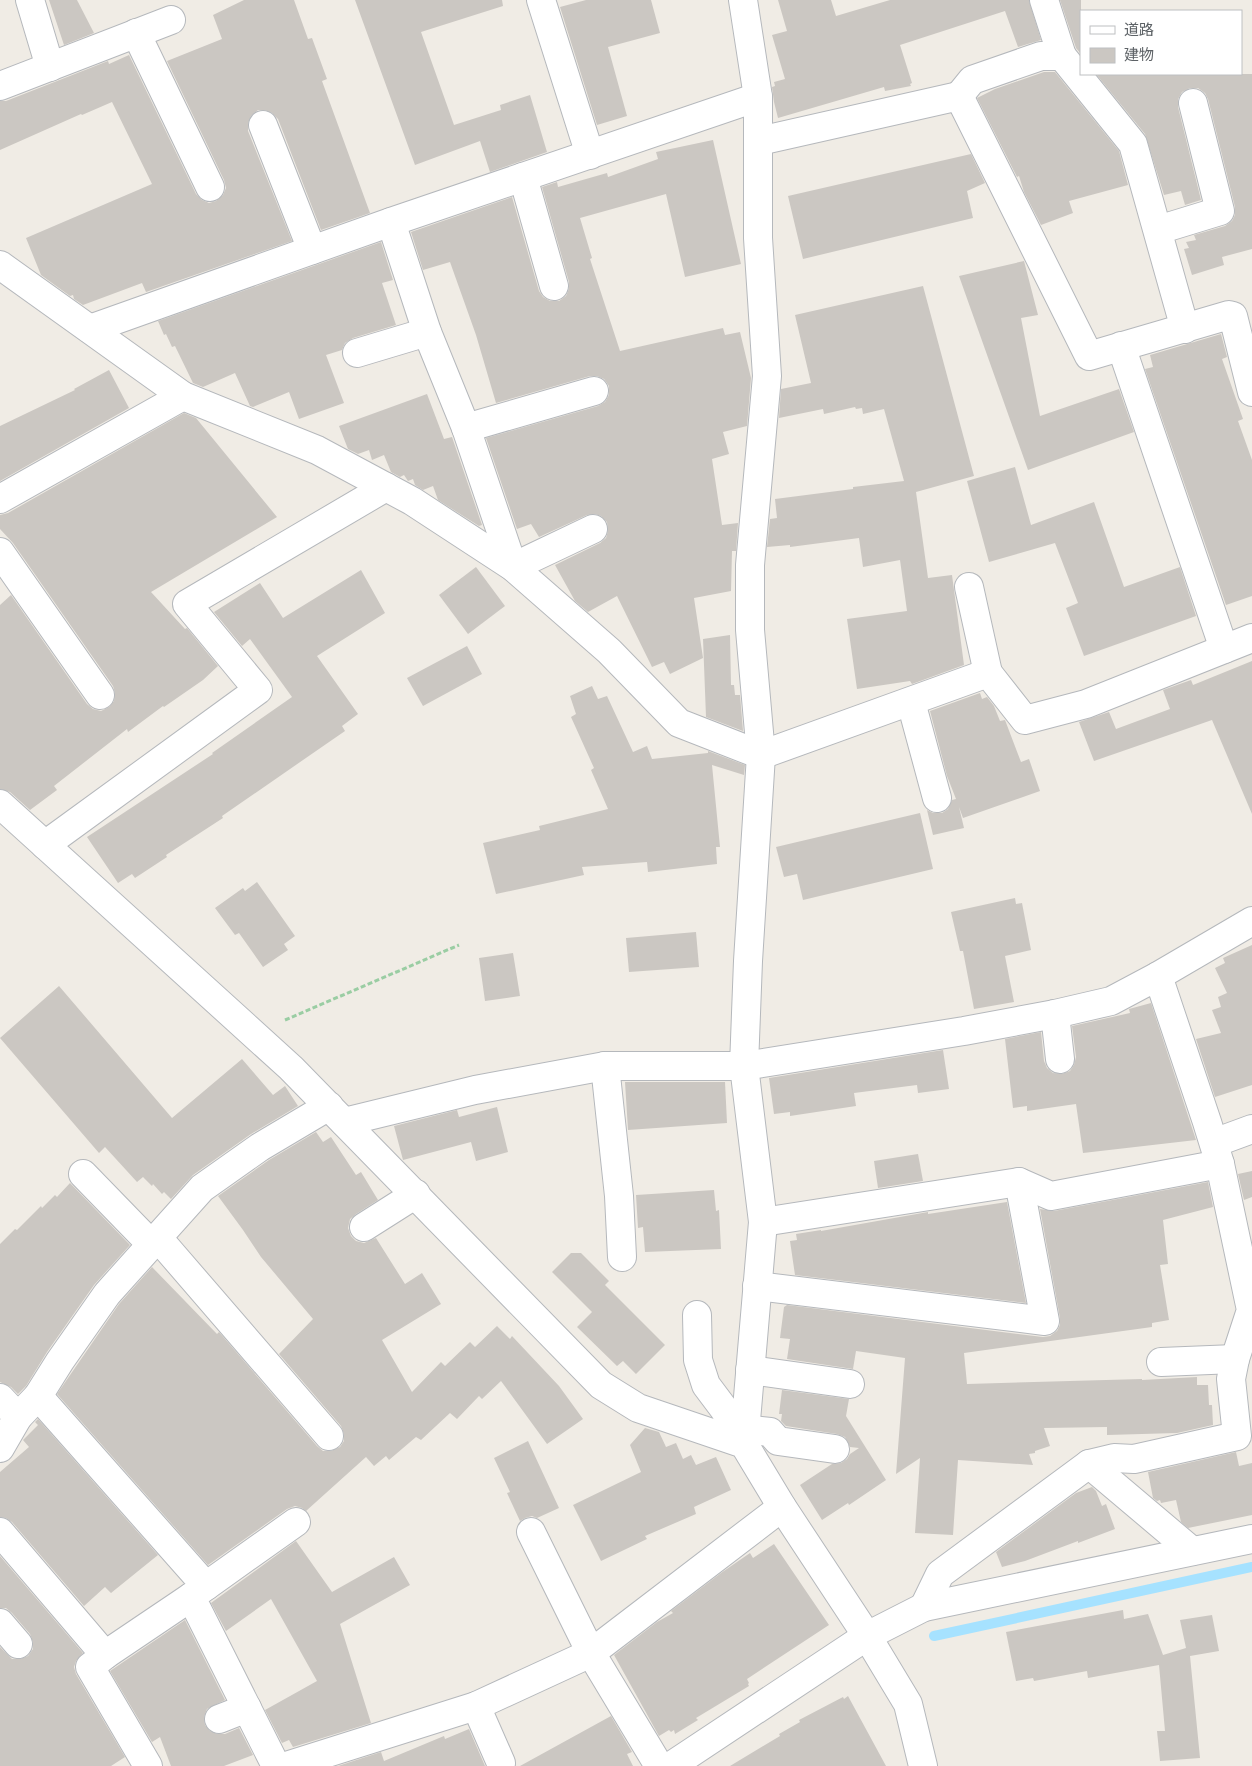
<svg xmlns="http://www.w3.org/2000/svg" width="1252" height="1766" viewBox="0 0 1252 1766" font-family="Raleway,'Noto Sans JP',sans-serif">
  <rect width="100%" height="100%" fill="#f0ece5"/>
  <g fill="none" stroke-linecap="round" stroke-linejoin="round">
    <polyline stroke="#a6e2ff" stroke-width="10" points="934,1636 1252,1567"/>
  </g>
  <g fill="#cbc7c2">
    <polygon points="49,0 77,0 94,33 64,45"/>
    <polygon points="244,0 294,0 308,39 312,38 327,79 322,81 370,213 321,230 278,119 272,113 265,110 258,110 251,116 248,123 248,131 292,241 146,292 142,283 83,305 74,299 73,295 70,296 41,275 26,238 152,184 112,102 82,115 81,114 0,150 0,101 6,101 108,61 109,64 129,55 196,194 202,200 209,203 216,201 223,195 226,188 224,180 167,61 222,39 213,15"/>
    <polygon points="355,0 502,0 503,6 421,32 454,125 501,110 500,105 530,95 547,152 490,172 480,141 415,165"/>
    <polygon points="586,0 651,0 660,33 608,47 627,116 597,125 560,7"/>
    <polygon points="778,0 831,0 836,16 890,0 1029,0 1041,40 1018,47 1005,11 900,45 912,83 910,84 911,86 885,91 884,87 778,118 774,102 772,87 775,86 774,82 785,79 772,35 787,31"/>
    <polygon points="1060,0 1081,0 1081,54 1076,48"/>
    <polygon points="1044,72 1055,72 1119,151 1128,185 1069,201 1073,213 1041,225 1024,192 1019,176 1017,177 977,98 995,89"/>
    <polygon points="1096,74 1252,74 1252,249 1222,257 1224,265 1192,275 1184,249 1189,248 1186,242 1196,240 1194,235 1225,226 1232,221 1235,215 1235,207 1208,99 1205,93 1198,88 1190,88 1182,92 1178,99 1178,107 1201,200 1185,205 1181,191 1164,195 1145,134"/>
    <polygon points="713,140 741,264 685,277 666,194 580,218 592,258 590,259 620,351 723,328 725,335 740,332 751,378 747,426 723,432 729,454 712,459 722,525 738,523 736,551 732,551 731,591 694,598 703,658 670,674 664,662 652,667 617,596 588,612 575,601 555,565 600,543 606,538 608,531 607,522 601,516 595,514 587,515 539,537 531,524 517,529 486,438 598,406 605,402 609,395 609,386 604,379 597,376 590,376 496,403 476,335 450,262 423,270 411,232 512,197 539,291 543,297 550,301 559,301 566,296 569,289 569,282 542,187 557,182 558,187 607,173 608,177 658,159 656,152"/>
    <polygon points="971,154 985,183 967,191 973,218 803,259 788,196"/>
    <polygon points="381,242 393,280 382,283 396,325 353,338 345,343 342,350 326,355 344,403 299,419 289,392 253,407 250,406 235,373 203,387 193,383 175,346 172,347 166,334 164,335 158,321"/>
    <polygon points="1024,261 1038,315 1021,318 1040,416 1119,389 1134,432 1028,470 959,276"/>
    <polygon points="923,286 974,476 916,492 928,578 952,575 964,665 912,684 910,681 857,689 847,619 907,611 900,560 863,567 859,538 790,547 790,545 767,547 770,519 777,518 775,499 853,489 853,487 904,481 884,409 863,414 862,408 856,409 855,407 824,414 823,409 779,418 781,389 811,383 795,315"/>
    <polygon points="1221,334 1227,357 1222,359 1243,419 1238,421 1252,460 1252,596 1226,605 1145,369 1153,367 1150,355"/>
    <polygon points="109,370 129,408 0,481 0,426 75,390 74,389"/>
    <polygon points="427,394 444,439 452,437 482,525 479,526 438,500 433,486 423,490 415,485 413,479 408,481 404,475 400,477 391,472 384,455 372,460 369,450 358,454 348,449 339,426"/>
    <polygon points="184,413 196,418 277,517 151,592 185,629 187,628 218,666 203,680 164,707 163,706 128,732 127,729 54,786 57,790 30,810 10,792 0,789 0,605 11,595 87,704 93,709 101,711 109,707 114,701 115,693 113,686 13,543 0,529 0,515 8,513"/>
    <polygon points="1015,467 1031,525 1094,502 1124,587 1180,567 1196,616 1084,656 1066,608 1078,603 1055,543 989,562 967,481"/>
    <polygon points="476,567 505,606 468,634 439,595"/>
    <polygon points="361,570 385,613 317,656 358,714 342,726 345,731 222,816 223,818 166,855 167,857 135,878 132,874 118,883 87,837 213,754 212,753 292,697 250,639 242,646 214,612 260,583 283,618"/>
    <polygon points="730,635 731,685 734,685 735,695 740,695 743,731 706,717 703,639"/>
    <polygon points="467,646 482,674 423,706 407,678"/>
    <polygon points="1252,661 1252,814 1212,720 1094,761 1079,722 1109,712 1116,729 1170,709 1163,690 1191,680 1193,685"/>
    <polygon points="592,686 598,699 607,696 633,752 647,746 652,759 708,753 708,751 745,765 744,775 712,765 720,847 716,847 717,864 648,872 647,862 582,867 584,875 496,894 483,843 540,830 539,826 608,809 591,770 594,768 571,717 576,714 570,696"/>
    <polygon points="980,693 982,699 987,697 994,706 1000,721 1005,720 1021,762 1029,759 1040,791 963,818 959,807 964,828 933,835 927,810 933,813 942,813 948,809 952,800 956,799 947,776 930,711"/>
    <polygon points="920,813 933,869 803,900 797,874 784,877 776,847"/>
    <polygon points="257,882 295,936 284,944 288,950 263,967 239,933 235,935 215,908 243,888 245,891"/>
    <polygon points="1015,898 1016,904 1022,903 1031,950 1005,956 1014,1002 974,1009 963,951 960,951 951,912"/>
    <polygon points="696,932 699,967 629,972 626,938"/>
    <polygon points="1252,945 1252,1085 1215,1097 1196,1039 1221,1033 1212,1010 1221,1007 1218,997 1227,993 1215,968 1225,963 1223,958"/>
    <polygon points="513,953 520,996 485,1001 479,958"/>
    <polygon points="59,986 172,1118 242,1059 273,1095 285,1086 298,1106 251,1134 193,1175 171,1199 164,1192 162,1194 153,1184 152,1186 143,1177 137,1182 105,1147 99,1153 0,1038"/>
    <polygon points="1151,1003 1196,1140 1083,1153 1076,1104 1027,1111 1027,1106 1013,1108 1005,1039 1041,1032 1044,1061 1047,1068 1053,1073 1062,1074 1070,1071 1074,1065 1076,1057 1072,1026 1130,1013 1129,1009"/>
    <polygon points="943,1050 949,1089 918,1093 917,1085 854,1093 856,1106 790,1116 790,1112 774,1114 769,1078"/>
    <polygon points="625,1082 725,1082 727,1123 628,1130"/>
    <polygon points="497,1107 508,1152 476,1161 471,1142 403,1160 394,1126 457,1110 459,1117"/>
    <polygon points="316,1132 323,1142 331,1137 356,1175 361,1172 378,1200 356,1214 350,1219 348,1228 351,1236 356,1241 364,1243 376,1238 405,1284 422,1273 441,1304 382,1340 412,1392 441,1362 445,1366 470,1342 475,1347 497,1326 510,1339 512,1336 559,1386 583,1419 547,1444 501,1381 482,1399 479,1396 457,1419 450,1413 421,1440 416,1437 389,1460 386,1456 374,1466 366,1457 306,1511 302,1508 295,1506 287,1509 208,1565 57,1394 119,1304 152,1267 217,1334 219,1332 317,1446 323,1451 331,1451 340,1447 344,1441 344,1434 341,1426 279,1354 313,1319 261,1257 243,1230 218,1196 269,1160"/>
    <polygon points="918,1154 923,1181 878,1188 874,1161"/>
    <polygon points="1252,1171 1252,1197 1244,1200 1238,1174"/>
    <polygon points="1208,1182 1213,1207 1163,1220 1168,1264 1160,1265 1169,1320 1152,1323 1152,1327 964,1353 967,1384 1142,1379 1142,1380 1197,1377 1197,1385 1208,1385 1209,1405 1212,1405 1213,1425 1177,1433 1107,1435 1107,1427 1044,1428 1050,1446 1035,1451 1035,1453 1029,1454 1033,1465 958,1460 953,1535 915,1533 920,1458 896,1474 905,1358 856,1351 853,1369 787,1359 790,1339 780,1338 784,1307 787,1305 1043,1337 1050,1336 1057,1331 1060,1325 1060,1318 1040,1209 1054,1211"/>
    <polygon points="70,1183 130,1245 94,1285 47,1352 26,1386 18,1394 11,1387 0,1382 0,1244 15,1229 17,1230 41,1206 42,1208 55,1195 57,1197"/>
    <polygon points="714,1190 716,1211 719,1210 721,1249 645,1252 643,1227 638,1228 636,1195"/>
    <polygon points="1007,1202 1026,1303 795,1275 790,1241 797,1240 796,1234 821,1230 821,1231 928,1212 928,1214"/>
    <polygon points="571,1253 581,1253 609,1281 605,1285 665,1345 636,1374 623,1361 617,1366 577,1327 592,1312 552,1272"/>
    <polygon points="782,1390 849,1399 846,1416 886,1480 849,1505 848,1503 822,1520 800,1485 832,1464 841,1463 847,1459 850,1454 859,1448 850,1447 845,1437 837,1434 786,1426 781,1421 782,1414 779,1414"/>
    <polygon points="38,1419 158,1555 111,1593 105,1587 84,1606 12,1522 6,1518 0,1517 0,1472 29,1447 23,1440 38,1425 35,1422"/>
    <polygon points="645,1428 659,1432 666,1447 676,1443 683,1459 691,1455 696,1465 716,1457 731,1490 694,1507 696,1514 645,1536 647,1539 601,1561 573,1505 641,1472 630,1445"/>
    <polygon points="528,1441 559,1508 537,1518 532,1516 525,1518 520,1521 507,1493 510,1492 494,1458"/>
    <polygon points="1236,1452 1239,1466 1252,1463 1252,1515 1188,1528 1181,1522 1176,1500 1161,1503 1160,1500 1157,1501 1153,1498 1148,1472"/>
    <polygon points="1092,1487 1096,1491 1102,1506 1106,1504 1115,1529 1078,1543 1078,1541 1025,1561 1002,1567 996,1552 1076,1493"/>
    <polygon points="296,1541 332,1592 394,1557 410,1585 340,1624 371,1723 293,1747 289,1740 282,1743 265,1710 317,1681 271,1599 226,1631 211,1603"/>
    <polygon points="774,1544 829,1625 747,1679 749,1683 748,1684 749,1686 696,1718 698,1720 675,1734 674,1730 671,1732 669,1730 659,1736 614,1655 657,1622 673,1613 671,1611 721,1573 750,1553 753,1558"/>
    <polygon points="0,1556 83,1653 76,1661 74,1667 76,1674 125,1757 111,1766 0,1766 0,1647 12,1659 20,1659 28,1656 33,1649 33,1642 30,1634 12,1613 6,1608 0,1608"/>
    <polygon points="1123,1610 1124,1619 1148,1614 1163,1655 1186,1648 1180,1620 1212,1615 1219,1651 1190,1656 1200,1758 1160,1761 1157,1731 1165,1731 1159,1665 1088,1678 1087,1671 1034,1681 1033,1678 1016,1681 1006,1632"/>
    <polygon points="185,1620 225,1700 207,1709 204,1717 205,1725 210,1731 217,1734 225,1734 239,1728 253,1755 224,1766 171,1766 160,1737 152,1742 110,1671"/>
    <polygon points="848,1696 886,1766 730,1766 780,1736 779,1734 800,1722 799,1720 843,1697 844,1699"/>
    <polygon points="611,1716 632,1752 627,1754 633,1766 520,1766"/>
    <polygon points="469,1729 485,1766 338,1766 381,1752 384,1761 444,1736 445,1739"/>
  </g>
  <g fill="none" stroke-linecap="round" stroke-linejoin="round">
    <g stroke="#b5b8bc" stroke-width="30">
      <g id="minor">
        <polyline points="30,0 50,67"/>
        <polyline points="541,0 590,155"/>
        <polyline points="743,0 758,97 758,238 767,376 750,565 750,630 761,755 748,961 744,1066 763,1222 744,1444"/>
        <polyline points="1044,0 1062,56"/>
        <polyline points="136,33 210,187"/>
        <polyline points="0,86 171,20"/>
        <polyline points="959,96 972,80 1041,56 1062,56 1133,144 1185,329"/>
        <polyline points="263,125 312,250"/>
        <polyline points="759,141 959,96 1089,356 1229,315 1233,316 1252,392"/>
        <polyline points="523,177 554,286"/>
        <polyline points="391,222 427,332 466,428 513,567 593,529"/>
        <polyline points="1158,230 1220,211 1193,103"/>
        <polyline points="0,265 183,396 317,450 412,501 513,567 609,651 679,723 761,755 988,673 1025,720 1086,704 1252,638"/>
        <polyline points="90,329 391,222 758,97"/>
        <polyline points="1121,346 1224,649"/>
        <polyline points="357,353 427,332"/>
        <polyline points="466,428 594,391"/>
        <polyline points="0,499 183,396"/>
        <polyline points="0,552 100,695"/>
        <polyline points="969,587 988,673"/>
        <polyline points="911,702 937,798"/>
        <polyline points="0,804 291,1068 601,1385 638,1408 744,1444 782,1507 867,1636 908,1704 923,1766"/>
        <polyline points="45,845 258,690 187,604 386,487"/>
        <polyline points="1158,976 1252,921"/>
        <polyline points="1055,1014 1060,1059"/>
        <polyline points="605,1066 619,1196 622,1257"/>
        <polyline points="344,1122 475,1090 605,1066 744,1066 964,1031 1055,1014 1111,1001 1158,976 1207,1122 1220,1164 1251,1310 1235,1359 1231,1379 1237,1436 1134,1459 1114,1458 1089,1464 940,1574 924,1607"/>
        <polyline points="1214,1143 1252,1129"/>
        <polyline points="83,1174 152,1245"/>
        <polyline points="763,1222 1019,1182 1051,1196 1220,1164"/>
        <polyline points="364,1227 416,1194"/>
        <polyline points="158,1238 329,1436"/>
        <polyline points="757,1286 1045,1321 1019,1182"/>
        <polyline points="697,1315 698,1360 706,1385 724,1409 744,1444"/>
        <polyline points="1161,1362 1235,1359"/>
        <polyline points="750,1370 850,1384"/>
        <polyline points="38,1396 206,1586 191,1597 276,1766"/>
        <polyline points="0,1398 18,1417"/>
        <polyline points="745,1429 770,1432 778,1441 835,1449"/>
        <polyline points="0,1448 18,1417 38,1396 60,1361 107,1294 202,1188 260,1147 329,1106"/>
        <polyline points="1089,1464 1192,1551"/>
        <polyline points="0,1532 105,1655 90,1667 148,1766"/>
        <polyline points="531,1532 591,1653 659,1766"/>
        <polyline points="206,1586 296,1522"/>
        <polyline points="0,1623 18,1644"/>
        <polyline points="105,1655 191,1597"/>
        <polyline points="476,1706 501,1763"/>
        <polyline points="219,1719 247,1708"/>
        <polyline points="286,1766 476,1706 591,1653 782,1507"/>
        <polyline points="671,1766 867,1636 924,1607 1252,1539"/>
      </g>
    </g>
    <polyline stroke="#9acda3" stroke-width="3" stroke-dasharray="5 2.5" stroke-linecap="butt" points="285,1020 459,945"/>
    <use href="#minor" stroke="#fff" stroke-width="28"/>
  </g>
  <rect x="1080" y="10" width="162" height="65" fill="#ffffff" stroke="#bec0c2"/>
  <rect x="1090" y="26" width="25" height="8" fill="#ffffff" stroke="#bec0c2"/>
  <text x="1124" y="35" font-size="15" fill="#5d6266">道路</text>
  <rect x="1090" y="48" width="25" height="15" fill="#cbc7c2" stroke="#bec0c2"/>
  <text x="1124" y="60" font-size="15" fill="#5d6266">建物</text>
</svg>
